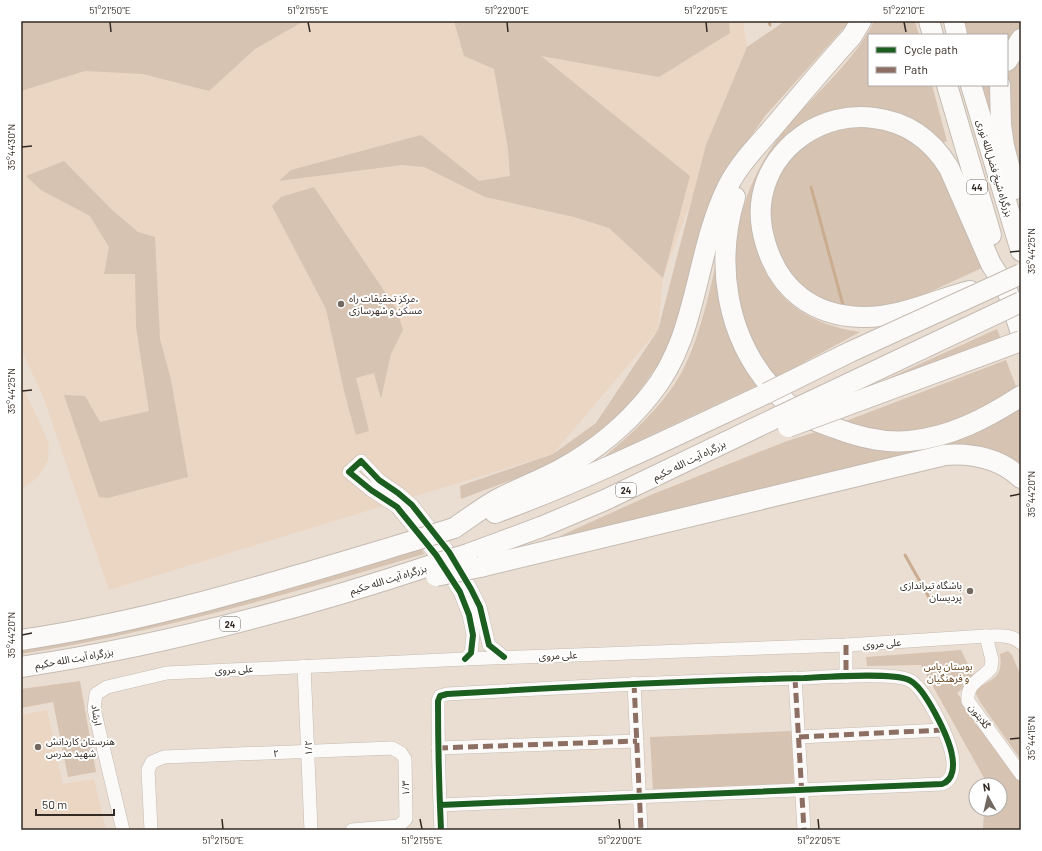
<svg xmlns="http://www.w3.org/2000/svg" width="1042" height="851" viewBox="0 0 1042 851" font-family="Barlow,'Noto Sans Arabic',sans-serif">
  <rect width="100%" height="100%" fill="#eaded3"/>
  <g fill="#ebd6c4">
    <polygon points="297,21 743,21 747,47 663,278 658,330 553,454 109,590 44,399 21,349 21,26"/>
    <polygon points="21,383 49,443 48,461 37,478 21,490"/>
    <polygon points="47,710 63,784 94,779 106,830 21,830 21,715"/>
  </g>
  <g fill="#d6c3b2">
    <polygon points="21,21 304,21 255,49 209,91 143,74 85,71 21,91"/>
    <polygon points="454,21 729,21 730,33 659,77 541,56 690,176 663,278 609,228 574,217 485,197 424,167 402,165 279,181 291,170 421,135 479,181 510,176 508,149 494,69 464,56"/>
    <polygon points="785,21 850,21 765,116 724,175 690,291 667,352 632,401 596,437 569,455 538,470 461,499 460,486 553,454 596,423 658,330 706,145 747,47"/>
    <path d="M874 21H915L919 35H869V85H932L947 141 938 145 903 121 806 127 752 229C762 291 799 323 860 332L775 378C764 361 751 344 745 325 720 254 743 177 791 122 818 91 857 58 874 21Z"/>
    <polygon points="960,21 1021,21 1021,31 1007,51 1007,35 964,35"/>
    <polygon points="1021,48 1021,195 1005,85 1010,69"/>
    <polygon points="979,85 997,85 998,137"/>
    <polygon points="866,122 914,138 954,189 982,268 919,297 898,304 866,310 824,304 788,275 766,225 772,180 808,138"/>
    <polygon points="64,161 112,210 138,232 155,237 160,339 171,380 188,477 108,498 99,497 64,395 85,396 100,422 149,411 136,327 135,274 104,274 109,247 90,216 41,190 26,176"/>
    <polygon points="314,187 397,310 403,330 391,354 381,399 374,373 356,378 369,431 356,435 345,395 326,309 272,206 281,197"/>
    <path d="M723 234 722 251 762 383 604 457C630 435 655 413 674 385 701 345 711 281 723 234Z"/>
    <polygon points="997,329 1002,342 881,388 880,382"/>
    <polygon points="1006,360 1017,389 968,419 905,436 838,424"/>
    <polygon points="1021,406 1021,467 981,450 593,532 560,536 653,494 787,441 819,431 866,446"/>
    <path d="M421 548 424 554C291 593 158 632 21 654V646Z"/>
    <polygon points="961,650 975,679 957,693 1021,780 1021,830 983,830 984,809 1000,809 1000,785 988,785 921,665 867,666 866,657"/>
    <path d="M1008 651 1012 655 1021 676V760L980 702 976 694 977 689C995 677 1003 677 1000 654Z"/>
    <polygon points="80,681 96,772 68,777 53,702 21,708 21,689"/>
    <polygon points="792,731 794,785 653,791 650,737"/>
  </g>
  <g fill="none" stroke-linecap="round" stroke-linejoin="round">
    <g stroke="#caac90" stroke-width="3">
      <polyline points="769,21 770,25"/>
      <polyline points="811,187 843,305"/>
      <polyline points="905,555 931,601"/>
    </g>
    <g stroke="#c4bbb2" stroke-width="14">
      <g id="minor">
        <path d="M986 636 992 660 991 668C981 680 966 683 968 701L1021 774"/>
        <polyline points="846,645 846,677"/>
        <polyline points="465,659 471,653 473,635 469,615 460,592 436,555 397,507 371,490 349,472 361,461 379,480 398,493 412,505 449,552 471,589 480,607 489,645 504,657"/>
        <polyline points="304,666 311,830"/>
        <polyline points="795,678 804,830"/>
        <polyline points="634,683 641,830"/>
        <polyline points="799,737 942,730"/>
        <polyline points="438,748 637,741"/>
        <path d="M440 805 942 784C954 780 954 765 952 755 949 738 925 687 909 680 893 672 825 677 804 678 684 681 566 687 447 694L440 696 438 701C438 744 439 787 441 830"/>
        <path d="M123 830 94 709 96 694 107 687 167 673 465 659 846 645 986 636C998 636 1012 634 1021 643"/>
        <polyline points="151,830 148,770 152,762 164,757 392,748 401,753 405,759 406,819 399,826 352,830"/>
      </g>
    </g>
    <g stroke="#c4bbb2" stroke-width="22">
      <g id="highway">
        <polyline points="929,21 933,35"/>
        <polyline points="954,21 957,35"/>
        <polyline points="1007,61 1021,39"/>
        <polyline points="947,85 991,235"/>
        <polyline points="971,85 1021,251"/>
        <polyline points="1000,85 1001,125 1004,146 1015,189"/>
        <path d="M735 197C715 263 726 336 772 388 781 398 790 407 801 414 811 420 824 424 835 428 858 437 885 443 909 441 951 437 987 418 1021 396"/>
        <polyline points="1007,290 1021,333"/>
        <path d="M970 291C934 300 900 318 862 317 813 316 780 290 766 245 761 229 759 213 762 197 772 145 823 111 874 118 907 122 932 140 949 168L991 264 1007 289"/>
        <path d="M495 513C588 479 677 435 767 393"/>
        <path d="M454 528C468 519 483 507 498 499 519 488 541 480 561 469 594 451 626 425 650 395 699 336 694 254 728 186 738 166 755 148 770 131 797 99 824 67 852 36L861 21"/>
        <polyline points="468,554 541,527 605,500 780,416"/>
        <path d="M480 567 945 455C973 453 999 458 1021 478"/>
        <path d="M21 640C156 620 286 579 416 540"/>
        <path d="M21 667C162 646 300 609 435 564"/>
      </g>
    </g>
    <use href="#minor" stroke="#fcfaf8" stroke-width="13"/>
    <use href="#highway" stroke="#fcfaf8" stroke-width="20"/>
    <g stroke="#c4bbb2" stroke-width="22" stroke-linecap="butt">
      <g id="highway-bridge">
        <polyline points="767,393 850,352 1021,274"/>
        <polyline points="780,416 1021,302"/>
        <polyline points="788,427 1021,341"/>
        <polyline points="416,540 454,528"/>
        <polyline points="435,564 468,554"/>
        <polyline points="436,576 480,567"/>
      </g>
    </g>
    <use href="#highway-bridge" stroke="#fcfaf8" stroke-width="20"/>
    <g stroke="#8d6e63" stroke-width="5" stroke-dasharray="10 5" stroke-linecap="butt">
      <polyline points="846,645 846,677"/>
      <polyline points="795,678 804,830"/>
      <polyline points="634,683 641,830"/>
      <polyline points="799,737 942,730"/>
      <polyline points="438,748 637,741"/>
    </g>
    <g stroke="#fff" stroke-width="8">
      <g id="cycleway">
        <polyline points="465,659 471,653 473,635 469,615 460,592 436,555 397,507 371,490 349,472 361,461 379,480 398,493 412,505 449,552 471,589 480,607 489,645 504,657"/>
        <path d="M440 805 942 784C954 780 954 765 952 755 949 738 925 687 909 680 893 672 825 677 804 678 684 681 566 687 447 694L440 696 438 701C438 744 439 787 441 830"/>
      </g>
    </g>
    <use href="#cycleway" stroke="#1b5e20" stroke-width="6"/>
  </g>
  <path fill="none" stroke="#332a23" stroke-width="1.5" d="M110 22 111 32M308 22 310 32M507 22 508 32M706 22 707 32M904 22 906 32M22 147 32 146M1010 252 1020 251M22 391 32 390M1010 496 1020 494M22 635 32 633M1010 739 1020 738M222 819 223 829M420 819 422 829M619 819 620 829M818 819 819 829"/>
  <g fill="#736961" stroke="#fff" stroke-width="1.5">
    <circle cx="341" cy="304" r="4"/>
    <circle cx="970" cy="591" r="4"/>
    <circle cx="38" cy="747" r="4"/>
  </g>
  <g text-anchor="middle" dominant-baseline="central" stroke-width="4" stroke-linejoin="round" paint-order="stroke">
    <g fill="#fff" stroke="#706a65" stroke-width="1">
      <rect x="967" y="180" width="20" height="14" rx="3"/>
      <rect x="616" y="483" width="20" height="14" rx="3"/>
      <rect x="220" y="617" width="20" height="14" rx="3"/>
    </g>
    <g font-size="9" font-weight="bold" fill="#332a23">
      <text x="977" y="187">44</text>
      <text x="626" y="490">24</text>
      <text x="230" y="624">24</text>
    </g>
    <g font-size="10" fill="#332a23" stroke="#fff">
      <text transform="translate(995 168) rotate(73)">بزرگراه شیخ فضل‌الله نوری</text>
      <text transform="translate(689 460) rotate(-26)">بزرگراه آیت الله حکیم</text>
      <text transform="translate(388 579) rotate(-17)">بزرگراه آیت الله حکیم</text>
      <text transform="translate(882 643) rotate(-4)">علی مروی</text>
      <text transform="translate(558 655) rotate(-2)">علی مروی</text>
      <text transform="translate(74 658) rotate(-10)">بزرگراه آیت الله حکیم</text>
      <text transform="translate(234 669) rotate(-3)">علی مروی</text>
      <text transform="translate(97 715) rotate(81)">ارشاد</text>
      <text transform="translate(980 716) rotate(53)">گلابتون</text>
      <text transform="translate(308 748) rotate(-92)">۱/۲</text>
      <text transform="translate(276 753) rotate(-2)">۲</text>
      <text transform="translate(405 788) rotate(-91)">۱/۳</text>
    </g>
    <g font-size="10" fill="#332a23" stroke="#fff" text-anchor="start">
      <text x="349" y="298">مرکز تحقیقات راه،<tspan x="349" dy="12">مسکن و شهرسازی</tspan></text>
      <text x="962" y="585" text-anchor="end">باشگاه تیراندازی<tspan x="962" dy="12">پردیسان</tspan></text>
      <text x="46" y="741">هنرستان کاردانش<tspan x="46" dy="12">شهید مدرس</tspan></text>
    </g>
    <g font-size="10" fill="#623c13" stroke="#fff">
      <text x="948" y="666">بوستان پاس<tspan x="948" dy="12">و فرهنگیان</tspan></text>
    </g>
  </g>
  <rect width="1042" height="851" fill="none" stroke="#ffffff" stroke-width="44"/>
  <rect x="868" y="34" width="140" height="52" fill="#ffffff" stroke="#adaaa7"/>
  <rect x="876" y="47" width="20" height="6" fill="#1b5e20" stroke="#adaaa7"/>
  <text x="904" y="54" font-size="12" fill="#332a23">Cycle path</text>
  <rect x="876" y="67" width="20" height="6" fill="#8d6e63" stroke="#adaaa7"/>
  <text x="904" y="74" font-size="12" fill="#332a23">Path</text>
  <g transform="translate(988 797) rotate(352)"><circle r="19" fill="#ffffff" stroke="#adaaa7"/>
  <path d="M0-3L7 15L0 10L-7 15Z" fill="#736961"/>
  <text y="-6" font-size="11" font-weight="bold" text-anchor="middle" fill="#332a23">N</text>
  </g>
  <path d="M36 809v6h78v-6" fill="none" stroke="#332a23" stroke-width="2"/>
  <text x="42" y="809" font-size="12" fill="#332a23" stroke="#ffffff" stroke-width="3" paint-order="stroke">50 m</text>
  <rect x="22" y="22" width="998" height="807" fill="none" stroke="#332a23" stroke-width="1.5"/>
  <g font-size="10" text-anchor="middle" fill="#332a23">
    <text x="110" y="14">51°21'50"E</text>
    <text x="308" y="14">51°21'55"E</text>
    <text x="507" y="14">51°22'00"E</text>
    <text x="706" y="14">51°22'05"E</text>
    <text x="904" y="14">51°22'10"E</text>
    <text transform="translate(11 147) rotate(-90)" y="4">35°44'30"N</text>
    <text transform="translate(1031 251) rotate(-90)" y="4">35°44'25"N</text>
    <text transform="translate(11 391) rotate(-90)" y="4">35°44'25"N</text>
    <text transform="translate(1031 494) rotate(-90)" y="4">35°44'20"N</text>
    <text transform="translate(11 635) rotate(-90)" y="4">35°44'20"N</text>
    <text transform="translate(1031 738) rotate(-90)" y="4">35°44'15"N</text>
    <text x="223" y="844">51°21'50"E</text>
    <text x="422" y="844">51°21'55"E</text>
    <text x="620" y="844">51°22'00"E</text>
    <text x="819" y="844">51°22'05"E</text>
  </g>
</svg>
